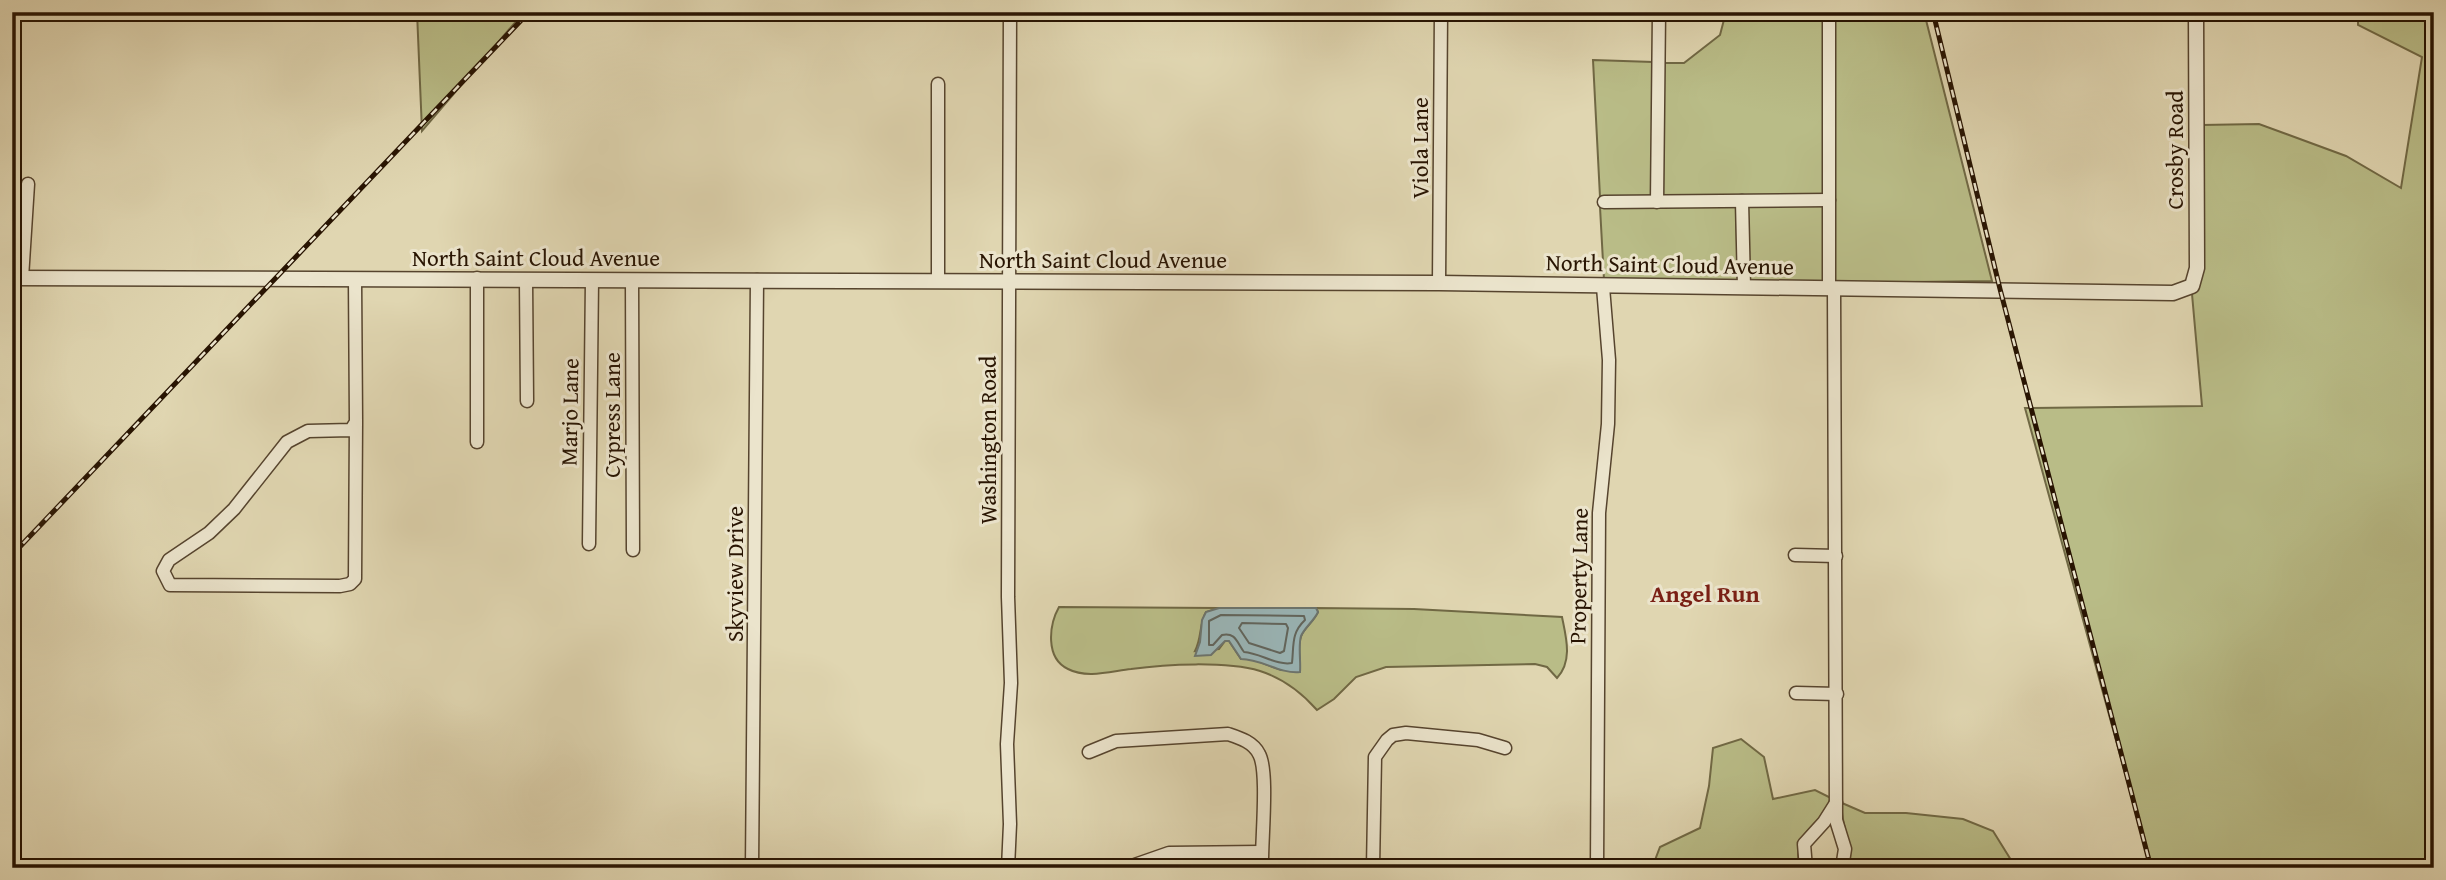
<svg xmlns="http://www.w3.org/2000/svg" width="2446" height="880" viewBox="0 0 2446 880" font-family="'Gentium Book Plus',serif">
  <rect width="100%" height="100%" fill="#e0d6b1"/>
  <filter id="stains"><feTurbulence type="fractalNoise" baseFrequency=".00286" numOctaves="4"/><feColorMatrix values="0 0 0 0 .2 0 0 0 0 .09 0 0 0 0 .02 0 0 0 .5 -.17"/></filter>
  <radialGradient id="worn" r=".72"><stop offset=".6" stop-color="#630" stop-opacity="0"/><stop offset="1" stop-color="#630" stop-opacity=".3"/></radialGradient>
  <g fill="#b9bc87" stroke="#706844" stroke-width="2">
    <polygon points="417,12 524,12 422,131"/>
    <polygon points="1726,12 1823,12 1823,195 1663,197 1664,63 1684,63 1720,35"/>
    <polygon points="1834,12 1924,12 1992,281 1835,283"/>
    <polygon points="2358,12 2434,12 2434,868 2151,868 2025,408 2202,406 2192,294 2192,291 2199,287 2202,125 2259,124 2346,156 2401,188 2422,57 2358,25"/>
    <polygon points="1593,60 1653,62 1652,197 1600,197"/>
    <polygon points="1823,205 1823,283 1749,282 1747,206"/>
    <polygon points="1736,206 1738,282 1604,280 1600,207"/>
    <path d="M1059 607 1219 608 1206 612C1199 624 1202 638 1195 651L1219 649 1225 641H1229L1241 659H1252L1281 670 1300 666C1300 655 1297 640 1304 631 1309 624 1314 620 1318 612L1316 608 1414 609 1562 617C1566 637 1573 661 1557 678L1547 667 1535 664 1386 667 1356 677 1334 699 1317 710C1302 693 1282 678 1260 671 1226 661 1166 664 1131 669 1112 671 1087 679 1068 669 1045 658 1049 625 1059 607Z"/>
    <path d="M1741 739 1764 757 1773 799 1815 790 1831 798C1821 829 1790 829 1800 868H1652L1660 847 1700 828 1709 786 1713 748Z"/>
    <path d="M1842 803 1865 813H1906L1963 819 1993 831 2016 868H1848C1856 845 1839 826 1842 803Z"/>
  </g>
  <path fill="#9ab6b8" stroke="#6c756f" stroke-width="2" d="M1219 608H1316L1318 612C1314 621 1305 627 1301 636 1298 646 1301 661 1300 672 1279 674 1262 659 1241 659L1229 641H1225L1211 655 1195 656 1200 642 1202 620 1206 612Z"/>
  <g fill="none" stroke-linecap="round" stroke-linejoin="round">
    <g stroke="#61655d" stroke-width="2">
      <path d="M1221 615 1304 616 1305 620C1291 633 1294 645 1292 663 1277 666 1260 653 1244 652 1237 643 1236 632 1222 635L1213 645H1209V621Z"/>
      <polygon points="1242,623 1286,624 1288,628 1284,651 1280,653 1249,643 1239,628"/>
    </g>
    <g stroke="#56442e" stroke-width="15">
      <g id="minor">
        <polyline points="1829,12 1829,288"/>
        <polyline points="938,84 938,281"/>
        <polyline points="1742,201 1744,287"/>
        <polyline points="1604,202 1829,200"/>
        <polyline points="1657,202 1659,12"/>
        <polyline points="22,278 28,184"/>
        <polyline points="477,278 477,442"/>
        <polyline points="355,279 356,422 351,430 308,431 287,442 234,509 209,533 169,560 163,571 170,585 340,586 350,584 355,579 356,422"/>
        <polyline points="526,280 527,401"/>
        <polyline points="632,280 633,550"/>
        <polyline points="1439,283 1441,12"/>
        <polyline points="1834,288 1836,820 1845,849 1842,868"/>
        <polyline points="589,544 592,280"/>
        <polyline points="1795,555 1836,556"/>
        <polyline points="1796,693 1837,694"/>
        <path d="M1089 752 1116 741 1228 734C1240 738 1253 742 1259 754 1269 771 1261 844 1262 868"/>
        <polyline points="752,868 757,280"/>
        <polyline points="1008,868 1010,824 1007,744 1011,683 1008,597 1010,12"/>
        <polyline points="1126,868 1169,853 1261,852"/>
        <polyline points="1373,868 1375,757 1387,740 1393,735 1406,733 1478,740 1505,748"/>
        <polyline points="1597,868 1599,513 1608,424 1609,360 1603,287"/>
        <polyline points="1806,868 1804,844 1824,822 1836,803"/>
      </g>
    </g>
    <g stroke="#56442e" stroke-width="17">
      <polyline id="tertiary" points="12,278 1439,283 2173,293 2192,286 2197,268 2196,12"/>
    </g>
    <use href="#minor" stroke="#ebe4cc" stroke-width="12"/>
    <use href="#tertiary" stroke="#ebe4cc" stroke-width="14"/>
    <g stroke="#281402" stroke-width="5">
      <g id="rail">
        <polyline points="1933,12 2000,289 2151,868"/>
        <polyline points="12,555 529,12"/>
      </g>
    </g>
    <use href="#rail" stroke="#ebe4cc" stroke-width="2.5" stroke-dasharray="8" stroke-linecap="butt"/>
  </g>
  <g text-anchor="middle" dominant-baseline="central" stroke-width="6" stroke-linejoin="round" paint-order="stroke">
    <g font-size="23" fill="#281402" stroke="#ebe4cc">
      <text transform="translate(1419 148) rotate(-90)">Viola Lane</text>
      <text transform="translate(2174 150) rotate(-90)">Crosby Road</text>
      <text x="536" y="257">North Saint Cloud Avenue</text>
      <text x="1103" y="259">North Saint Cloud Avenue</text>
      <text transform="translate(1670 264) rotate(1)">North Saint Cloud Avenue</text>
      <text transform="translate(569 412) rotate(-89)">Marjo Lane</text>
      <text transform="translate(611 415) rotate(-90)">Cypress Lane</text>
      <text transform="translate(987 440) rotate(-90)">Washington Road</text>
      <text transform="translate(734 574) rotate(-90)">Skyview Drive</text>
      <text transform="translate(1578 576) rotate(-89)">Property Lane</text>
    </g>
    <g font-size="24" font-weight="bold" fill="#7a1f14" stroke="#ebe4cc">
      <text x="1705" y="593">Angel Run</text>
    </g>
  </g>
  <rect width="2446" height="880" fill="none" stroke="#e0d6b1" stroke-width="42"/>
  <rect x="14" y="14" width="2418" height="852" fill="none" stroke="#281402" stroke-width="3.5"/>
  <rect x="21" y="21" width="2404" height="838" fill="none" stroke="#281402" stroke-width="2"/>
  <rect width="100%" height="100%" filter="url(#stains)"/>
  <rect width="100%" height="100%" fill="url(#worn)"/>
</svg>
